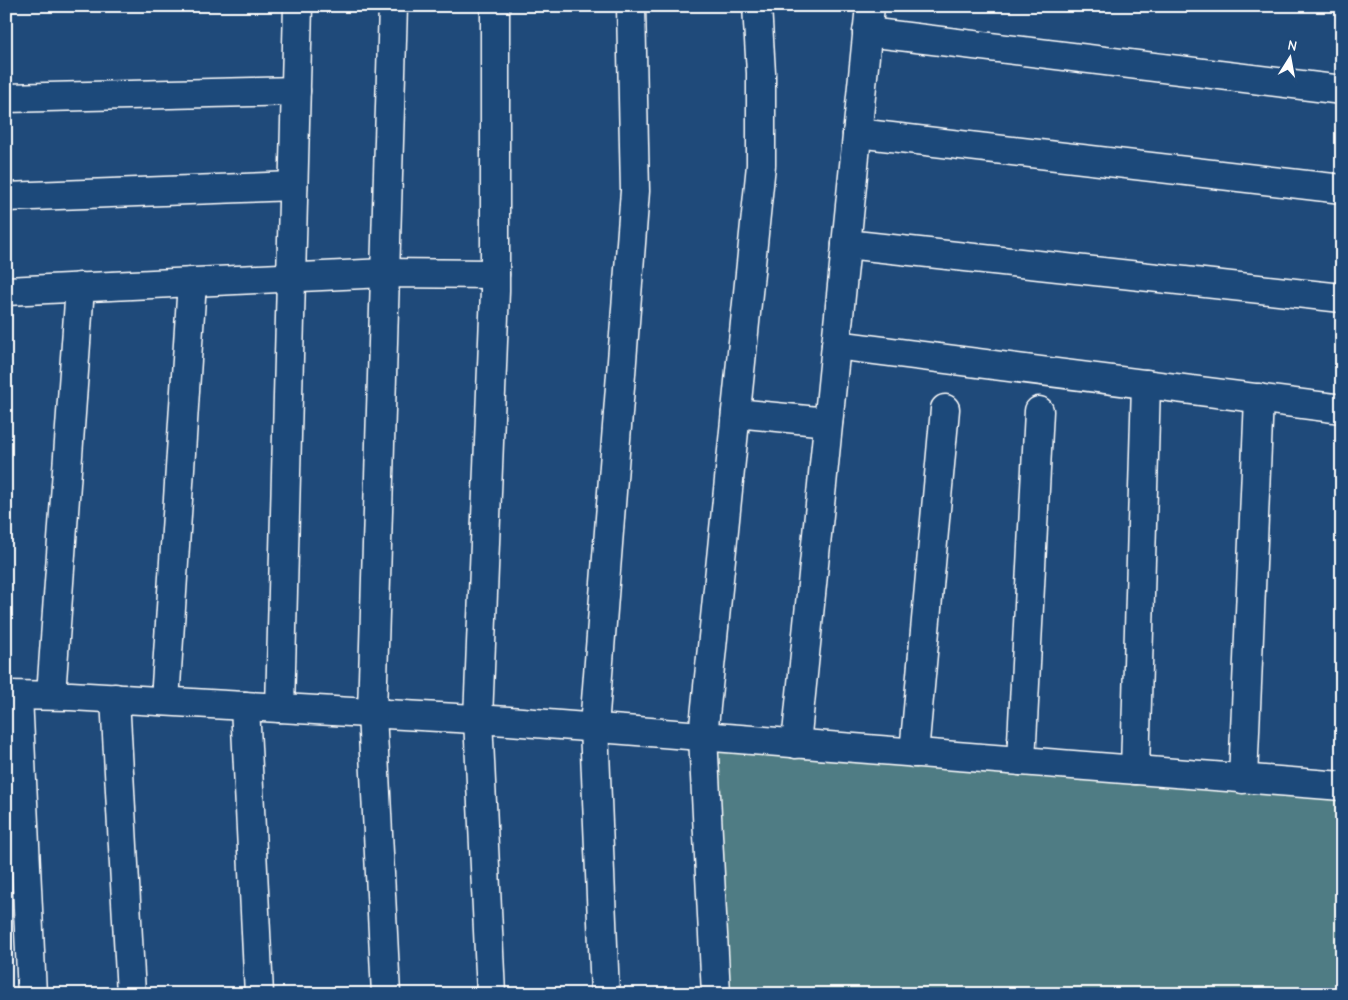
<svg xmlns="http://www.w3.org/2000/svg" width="1348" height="1000" viewBox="0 0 1348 1000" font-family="'Comic Neue',sans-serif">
  <rect width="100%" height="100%" fill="#1f4a7a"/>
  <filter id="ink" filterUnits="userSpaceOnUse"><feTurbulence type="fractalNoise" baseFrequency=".02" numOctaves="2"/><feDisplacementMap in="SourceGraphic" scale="10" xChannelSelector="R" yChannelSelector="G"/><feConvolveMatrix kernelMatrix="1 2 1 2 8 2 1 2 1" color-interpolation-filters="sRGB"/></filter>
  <g filter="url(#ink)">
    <polygon fill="#507c84" stroke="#a8bec2" points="691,735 1342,788 1342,994 708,994"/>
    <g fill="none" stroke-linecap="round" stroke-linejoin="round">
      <g stroke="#fff" stroke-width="31">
        <g id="minor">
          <polyline points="867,32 1342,90"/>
          <polyline points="6,98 296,91"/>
          <polyline points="857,133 1342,189"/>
          <polyline points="6,197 293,186"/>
          <polyline points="846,244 1342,298"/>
          <polyline points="6,291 385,273 495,274"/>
          <polyline points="836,345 1342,409"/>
          <polyline points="736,413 828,422"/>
          <polyline points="6,695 71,696 509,721 1342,786"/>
          <polyline points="51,695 80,287"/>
          <polyline points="18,696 32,994"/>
          <polyline points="115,698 131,994"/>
          <polyline points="165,701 192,282"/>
          <polyline points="245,706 259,994"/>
          <polyline points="280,708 298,6"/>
          <polyline points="796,744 870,6"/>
          <polyline points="914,753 945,409"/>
          <polyline points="1021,761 1039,411"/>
          <polyline points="1135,770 1146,384"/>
          <polyline points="1243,779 1259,398"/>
          <polyline points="386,994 372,713 393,6"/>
          <polyline points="491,994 478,719 495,291 495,6"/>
          <polyline points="605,994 594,727 635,191 631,6"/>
          <polyline points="716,994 703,736 761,165 761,73 757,6"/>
        </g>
      </g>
      <use href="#minor" stroke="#1f4a7a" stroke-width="28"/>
    </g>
  </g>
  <rect width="1348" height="1000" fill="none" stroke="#1f4a7a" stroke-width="25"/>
  <rect x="12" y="12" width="1323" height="975" fill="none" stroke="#fff" stroke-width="2" filter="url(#ink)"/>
  <g transform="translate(1290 58) rotate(11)" stroke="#1f4a7a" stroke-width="4" paint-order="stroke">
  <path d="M0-4L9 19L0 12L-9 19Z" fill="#ffffff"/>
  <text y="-8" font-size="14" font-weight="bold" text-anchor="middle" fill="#ffffff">N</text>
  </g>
</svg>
